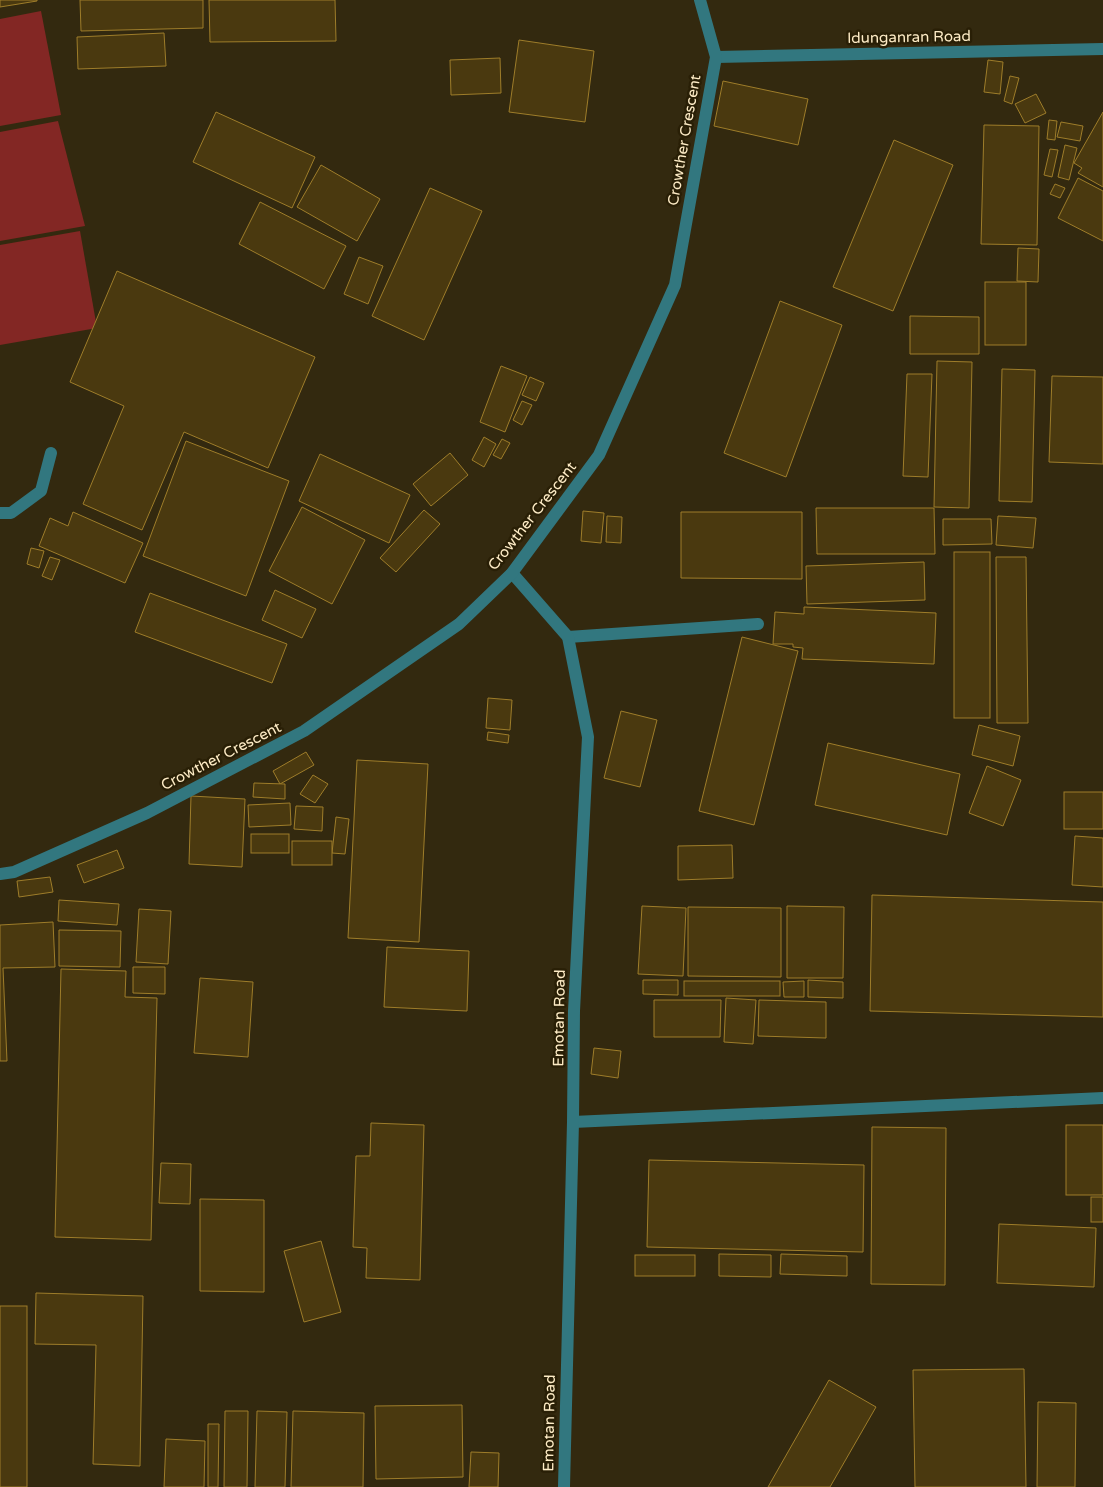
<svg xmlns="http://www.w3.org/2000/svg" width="1103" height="1487" viewBox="0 0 1103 1487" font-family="'Varela Round',sans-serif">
  <rect width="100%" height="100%" fill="#33290f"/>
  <g fill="#832724">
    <polygon points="41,11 61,115 0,126 0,19"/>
    <polygon points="58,121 85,226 0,241 0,132"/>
    <polygon points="80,231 97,328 0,345 0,245"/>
  </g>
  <g fill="#4a390f" stroke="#9e7d2a">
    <polygon points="0,0 37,0 37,1 0,7"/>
    <polygon points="80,0 203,0 203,28 81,31"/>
    <polygon points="209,0 335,0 336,41 210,42"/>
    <polygon points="164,33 166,66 78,69 77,37"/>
    <polygon points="519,40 594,51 585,122 509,112"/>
    <polygon points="500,58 501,93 451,95 450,60"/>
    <polygon points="988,60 1003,62 1000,94 984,92"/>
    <polygon points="1010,76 1019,78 1012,104 1004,101"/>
    <polygon points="723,81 808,99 798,145 714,126"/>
    <polygon points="1036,94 1046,113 1025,123 1015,104"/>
    <polygon points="216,112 315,157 292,208 193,162"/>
    <polygon points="1103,112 1103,187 1078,173 1082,168 1074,163"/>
    <polygon points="1049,120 1057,121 1055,140 1047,139"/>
    <polygon points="1061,122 1083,126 1080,141 1057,137"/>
    <polygon points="984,125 1039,126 1037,245 981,244"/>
    <polygon points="894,140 953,165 893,311 833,287"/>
    <polygon points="1065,145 1077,148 1069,180 1058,177"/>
    <polygon points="1050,149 1058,150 1052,177 1044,175"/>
    <polygon points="321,165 380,199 357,241 297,207"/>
    <polygon points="1078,178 1103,191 1103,241 1058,218"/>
    <polygon points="1055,184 1065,188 1060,198 1050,194"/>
    <polygon points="430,188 482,211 424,340 372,316"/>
    <polygon points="260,202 346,246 324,289 239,244"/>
    <polygon points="1018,248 1039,249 1038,282 1017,281"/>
    <polygon points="359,257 383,266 368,304 344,294"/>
    <polygon points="117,271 315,357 268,468 184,432 142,530 83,504 124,406 70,382"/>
    <rect x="985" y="282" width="41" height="63"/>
    <polygon points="780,301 842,325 786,477 724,453"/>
    <polygon points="910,316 979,317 979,354 910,354"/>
    <polygon points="937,361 972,362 969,508 934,507"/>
    <polygon points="501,366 527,376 505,432 480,422"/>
    <polygon points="1002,369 1035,370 1032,502 999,501"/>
    <polygon points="907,374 932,374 928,477 903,476"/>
    <polygon points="1052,376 1103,377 1103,464 1049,462"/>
    <polygon points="530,377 544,383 536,401 522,395"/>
    <polygon points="522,401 532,405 522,425 513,420"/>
    <polygon points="484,437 496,444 484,467 472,460"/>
    <polygon points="502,439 510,443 501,459 493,455"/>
    <polygon points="186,441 289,481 246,596 143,556"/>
    <polygon points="450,453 468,475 431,506 413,484"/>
    <polygon points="320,454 410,495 389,543 299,501"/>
    <polygon points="302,507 365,540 332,604 269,571"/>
    <polygon points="816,508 934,508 935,554 817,554"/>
    <polygon points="424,510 440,524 396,572 380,558"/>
    <polygon points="583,511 604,513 601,543 581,541"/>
    <polygon points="73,512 143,543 125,583 39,546 50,518 68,526"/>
    <polygon points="681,512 802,512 802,579 681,578"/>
    <polygon points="607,516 622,517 621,543 606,542"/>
    <polygon points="998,516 1036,518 1033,548 996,545"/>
    <polygon points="943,519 991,519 992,544 943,545"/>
    <polygon points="31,548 44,551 39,568 27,564"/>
    <rect x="954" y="552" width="36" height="166"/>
    <polygon points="50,557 60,560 52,580 42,576"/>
    <polygon points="996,557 1026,557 1028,723 997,723"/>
    <polygon points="924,562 925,600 807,604 806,566"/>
    <polygon points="275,590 316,609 302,638 262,620"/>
    <polygon points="150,593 287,644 272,683 135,632"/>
    <polygon points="804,607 936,613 934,664 802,659 803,648 793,647 793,644 773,644 775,612 804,614"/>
    <polygon points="742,637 798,651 754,825 699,811"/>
    <polygon points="488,698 512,700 510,730 486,728"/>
    <polygon points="621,711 657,720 640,787 604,778"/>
    <polygon points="979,725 1020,736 1013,766 972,755"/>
    <polygon points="488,732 509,735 508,743 487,740"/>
    <polygon points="828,743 960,774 947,835 815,805"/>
    <polygon points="306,752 314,765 280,784 273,771"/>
    <polygon points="357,760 428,764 419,942 348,938"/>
    <polygon points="987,766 1021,780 1003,826 969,813"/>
    <polygon points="313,775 328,784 315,803 300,794"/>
    <polygon points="254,783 285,784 285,799 253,797"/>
    <rect x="1064" y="792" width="39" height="37"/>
    <polygon points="191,796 245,799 242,867 189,864"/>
    <polygon points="290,803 291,825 249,827 248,805"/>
    <polygon points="296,806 323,807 322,831 294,829"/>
    <polygon points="336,817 349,819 345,854 332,853"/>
    <rect x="251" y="834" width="38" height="19"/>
    <polygon points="1075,836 1103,838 1103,887 1072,885"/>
    <rect x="292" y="841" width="40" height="24"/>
    <polygon points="732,845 733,878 678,880 678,846"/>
    <polygon points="117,850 124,868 84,883 77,865"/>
    <polygon points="50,877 53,892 19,897 17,881"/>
    <polygon points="872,895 1103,902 1103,1017 870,1011"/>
    <polygon points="59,900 119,904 117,925 58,921"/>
    <polygon points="642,906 686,908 683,976 638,974"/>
    <polygon points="787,906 844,907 843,978 787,978"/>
    <polygon points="688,907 781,908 781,977 688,976"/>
    <polygon points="139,909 171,911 168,964 136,962"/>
    <polygon points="53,922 55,967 3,968 7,1061 0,1061 0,925"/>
    <polygon points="59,930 121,931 120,967 59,966"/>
    <polygon points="387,947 469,951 467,1011 384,1007"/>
    <polygon points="133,967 165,967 165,994 133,993"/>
    <polygon points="61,969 126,971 125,997 157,998 151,1240 55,1237"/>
    <polygon points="200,978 253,982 248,1057 194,1053"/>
    <polygon points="643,980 678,980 678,995 643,994"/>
    <polygon points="808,980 843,982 843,998 808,997"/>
    <rect x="684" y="981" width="96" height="15"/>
    <polygon points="804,981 804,997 784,997 783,982"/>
    <polygon points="726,998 756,1000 753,1044 724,1042"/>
    <polygon points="654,1000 721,1000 720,1037 654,1037"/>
    <polygon points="759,1000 826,1002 826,1038 758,1036"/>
    <polygon points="594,1048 621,1051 618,1078 591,1074"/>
    <polygon points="371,1123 424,1125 420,1280 366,1278 367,1248 353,1247 356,1156 370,1156"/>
    <rect x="1066" y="1125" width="37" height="70"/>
    <polygon points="872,1127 946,1128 945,1285 871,1284"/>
    <polygon points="649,1160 864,1165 863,1252 647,1247"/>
    <polygon points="161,1163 191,1164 190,1204 159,1203"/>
    <rect x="1091" y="1197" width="12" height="25"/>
    <polygon points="200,1199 264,1200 264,1292 200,1291"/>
    <polygon points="999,1224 1096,1228 1094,1287 997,1283"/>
    <polygon points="321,1241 341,1312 304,1322 284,1251"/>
    <polygon points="719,1254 771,1255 771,1277 719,1276"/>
    <polygon points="781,1254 847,1256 847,1276 780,1274"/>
    <rect x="635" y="1255" width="60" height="21"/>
    <polygon points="36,1293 143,1296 140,1466 93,1464 96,1345 35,1344"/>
    <rect x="0" y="1306" width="27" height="181"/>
    <polygon points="1024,1369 1026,1487 915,1487 913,1370"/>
    <polygon points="829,1380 876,1407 830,1487 768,1487"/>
    <polygon points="1038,1402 1076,1403 1075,1487 1037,1487"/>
    <polygon points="462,1405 463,1477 376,1479 375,1406"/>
    <polygon points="225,1411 248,1411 247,1487 224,1487"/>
    <polygon points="257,1411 287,1412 285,1487 255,1487"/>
    <polygon points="293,1411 364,1413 363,1487 291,1487"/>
    <polygon points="208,1424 219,1424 218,1487 208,1487"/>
    <polygon points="166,1439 205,1441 204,1487 164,1487"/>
    <polygon points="471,1452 499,1453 498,1487 469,1487"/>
  </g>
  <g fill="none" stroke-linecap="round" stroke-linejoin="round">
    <g stroke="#32777f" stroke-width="12">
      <polyline points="0,513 11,513 41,491 51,453"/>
      <polyline points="568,637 758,624"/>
      <polyline points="573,1122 1103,1098"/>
    </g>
    <g stroke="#32777f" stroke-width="12">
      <polyline points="716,57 1103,49"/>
      <polyline points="512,573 568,637 588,737 574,1011 573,1122 564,1487"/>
      <polyline points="0,874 14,872 147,813 304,731 459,624 512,573 599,455 675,285 716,57 700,0"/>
    </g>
  </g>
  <g text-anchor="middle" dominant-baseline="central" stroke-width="5" stroke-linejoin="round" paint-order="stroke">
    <g font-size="15" fill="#feecc6" stroke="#291f06">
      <text transform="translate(909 37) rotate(-1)">Idunganran Road</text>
      <text transform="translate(684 140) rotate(-80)">Crowther Crescent</text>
      <text transform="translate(532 516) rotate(-52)">Crowther Crescent</text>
      <text transform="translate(221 756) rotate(-27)">Crowther Crescent</text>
      <text transform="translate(559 1018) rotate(-89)">Emotan Road</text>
      <text transform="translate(549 1423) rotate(-89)">Emotan Road</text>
    </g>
  </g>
</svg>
